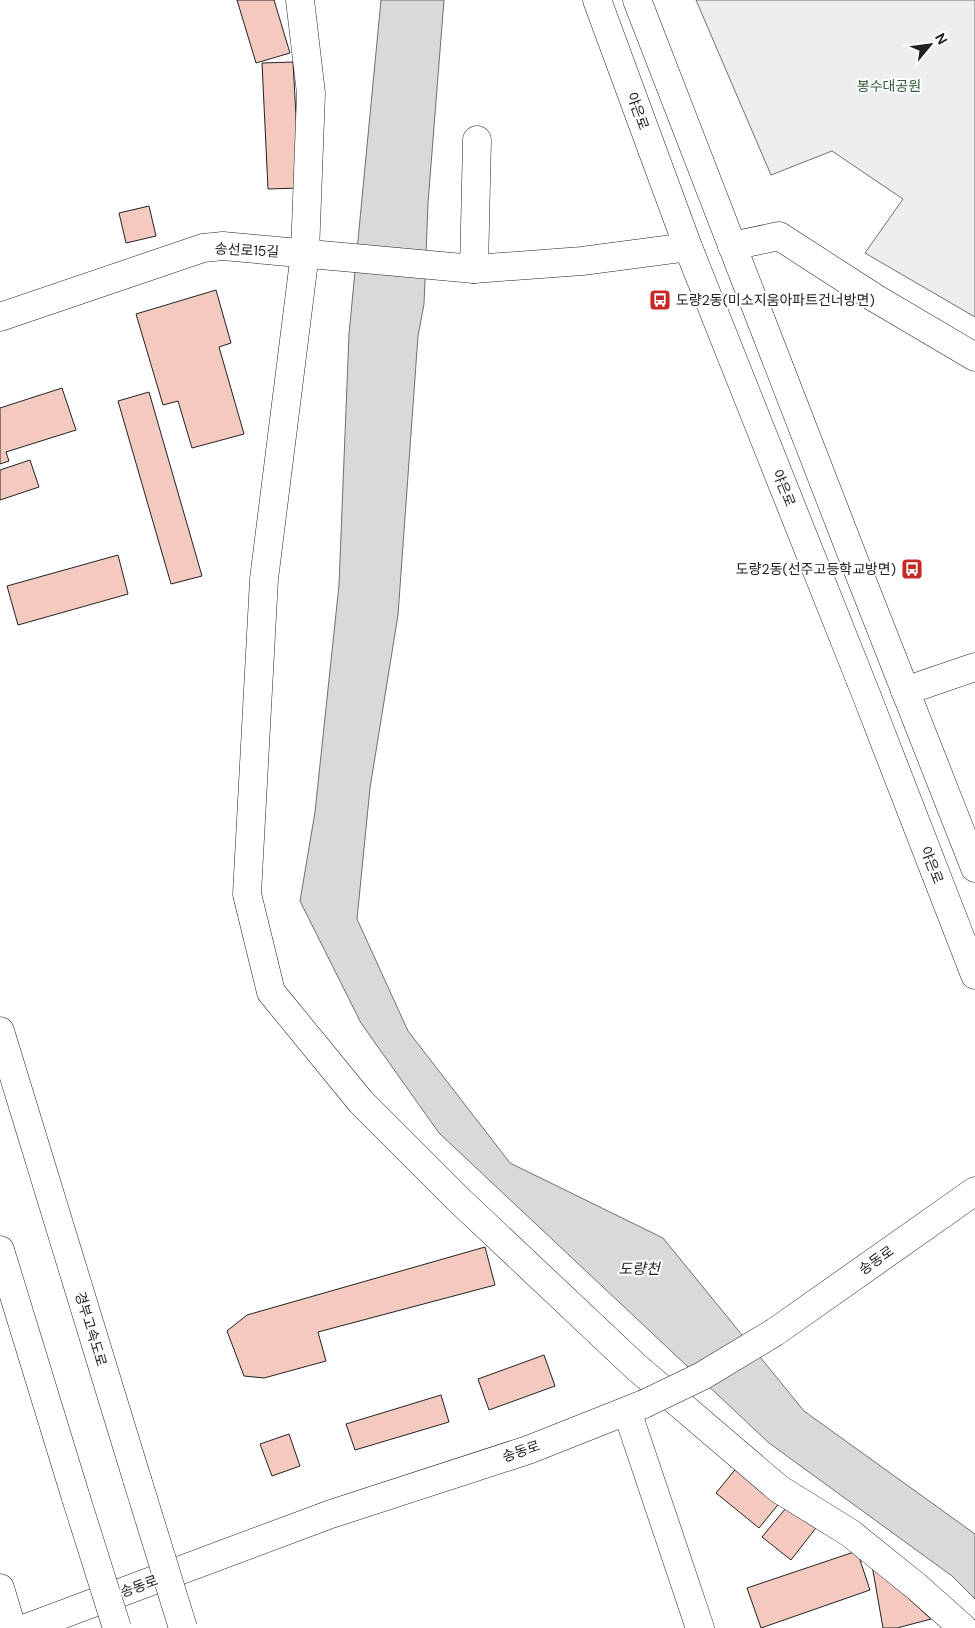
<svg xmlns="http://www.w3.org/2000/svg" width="975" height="1628" viewBox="0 0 975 1628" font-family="'DM Sans','Noto Sans KR',sans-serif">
  <rect width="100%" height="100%" fill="#fff"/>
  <polygon fill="#eee" stroke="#6f6f6f" points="696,0 975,0 975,317 865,253 903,199 832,151 771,175"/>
  <polygon fill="#d9d9d9" stroke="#6f6f6f" points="381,0 444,0 428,203 424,304 418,336 398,615 370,788 357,919 408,1031 510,1163 663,1238 804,1411 975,1534 975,1599 952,1576 769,1443 439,1133 361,1023 300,901 315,812 339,585 349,334"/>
  <g fill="#f3c9c0" stroke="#222">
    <polygon points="237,0 274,0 290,53 256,63"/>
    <polygon points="293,62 300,188 268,189 262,63"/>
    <polygon points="149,206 156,236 126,243 119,213"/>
    <polygon points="216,290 231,343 219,347 244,434 192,448 178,401 163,405 136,314"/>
    <polygon points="62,388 76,430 6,452 9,461 0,464 0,408"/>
    <polygon points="149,392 202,576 171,584 118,401"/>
    <polygon points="30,460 39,487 0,500 0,470"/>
    <polygon points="118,555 128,594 18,625 7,586"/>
    <polygon points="485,1247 495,1285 318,1332 326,1361 264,1378 244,1376 227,1331 247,1315"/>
    <polygon points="544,1355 555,1386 489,1410 478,1379"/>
    <polygon points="441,1395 449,1422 355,1450 346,1424"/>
    <polygon points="289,1434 300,1466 272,1476 260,1444"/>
    <polygon points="738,1466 781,1501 759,1528 716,1493"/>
    <polygon points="791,1502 819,1524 791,1560 762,1537"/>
    <polygon points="857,1551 870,1590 761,1628 747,1588"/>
    <polygon points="872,1565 931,1619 897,1628 883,1628"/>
  </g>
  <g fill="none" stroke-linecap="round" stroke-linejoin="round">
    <g stroke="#222" stroke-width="29">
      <g id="minor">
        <polyline points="300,0 311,93 305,253 264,579 247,894 271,992 361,1102 458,1199 635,1366 779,1489 850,1533 917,1587 963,1628"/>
        <polyline points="597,0 688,247 866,694 975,975"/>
        <polyline points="637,0 859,573 975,868"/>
        <polyline points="732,246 779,236 875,298 975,357"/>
        <polyline points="474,269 477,140"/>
        <polyline points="0,317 203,248 223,246 474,269 582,261 688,247"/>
        <polyline points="905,691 975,667"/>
        <polyline points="775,1332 975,1191"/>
        <polyline points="627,1411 700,1628"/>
        <polyline points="0,1588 12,1628"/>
        <polyline points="26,1628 331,1514 528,1450 644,1404"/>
      </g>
    </g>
    <g stroke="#222" stroke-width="29">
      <g id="highway">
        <polyline points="0,1031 137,1479"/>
        <polyline points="0,1250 76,1498"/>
      </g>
    </g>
    <use href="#minor" stroke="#fff" stroke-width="28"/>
    <use href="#highway" stroke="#fff" stroke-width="28"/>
    <g stroke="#222" stroke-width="29" stroke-linecap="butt">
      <polyline id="minor-bridge" points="644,1404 702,1376 775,1332"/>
    </g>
    <g stroke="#222" stroke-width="29" stroke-linecap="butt">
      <g id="highway-bridge">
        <polyline points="137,1479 183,1628"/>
        <polyline points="76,1498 117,1628"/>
      </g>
    </g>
    <use href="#minor-bridge" stroke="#fff" stroke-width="28"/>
    <use href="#highway-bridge" stroke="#fff" stroke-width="28"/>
  </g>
  <defs>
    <g id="bus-square" transform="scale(1.125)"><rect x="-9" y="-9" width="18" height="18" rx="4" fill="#c62828" stroke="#fff"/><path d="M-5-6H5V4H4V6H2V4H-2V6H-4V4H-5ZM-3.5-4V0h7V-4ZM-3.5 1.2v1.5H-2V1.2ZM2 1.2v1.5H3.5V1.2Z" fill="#fff"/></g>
  </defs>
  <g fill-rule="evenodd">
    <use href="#bus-square" x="660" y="300"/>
    <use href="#bus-square" x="912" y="569"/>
  </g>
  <g text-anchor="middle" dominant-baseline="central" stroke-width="4" stroke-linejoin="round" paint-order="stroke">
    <g font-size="14" fill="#2f5e38" stroke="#fff">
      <text x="889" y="86">봉수대공원</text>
    </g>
    <g font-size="14" fill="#222" stroke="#fff">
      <text transform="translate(638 111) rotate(70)">야은로</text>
      <text transform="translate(247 250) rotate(3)">송선로15길</text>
      <text transform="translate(784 488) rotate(68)">야은로</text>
      <text transform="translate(932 865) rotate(69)">야은로</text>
      <text transform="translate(876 1260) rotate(-35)">송동로</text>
      <text transform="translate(91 1329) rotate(73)">경부고속도로</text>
      <text transform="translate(521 1451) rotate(-19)">송동로</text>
      <text transform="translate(139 1586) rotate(-20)">송동로</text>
    </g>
    <g font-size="14" fill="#222" stroke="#fff" text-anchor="start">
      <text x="676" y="300">도량2동(미소지움아파트건너방면)</text>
      <text x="896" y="569" text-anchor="end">도량2동(선주고등학교방면)</text>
    </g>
    <g font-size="15" font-style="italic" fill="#222" stroke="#fff">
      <text x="639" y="1269">도량천</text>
    </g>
  </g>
  <g transform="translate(930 45) rotate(61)" stroke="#ffffff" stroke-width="4" paint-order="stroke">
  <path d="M0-4L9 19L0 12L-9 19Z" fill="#222222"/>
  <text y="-8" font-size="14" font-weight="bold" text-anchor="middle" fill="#222222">N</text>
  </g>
</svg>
